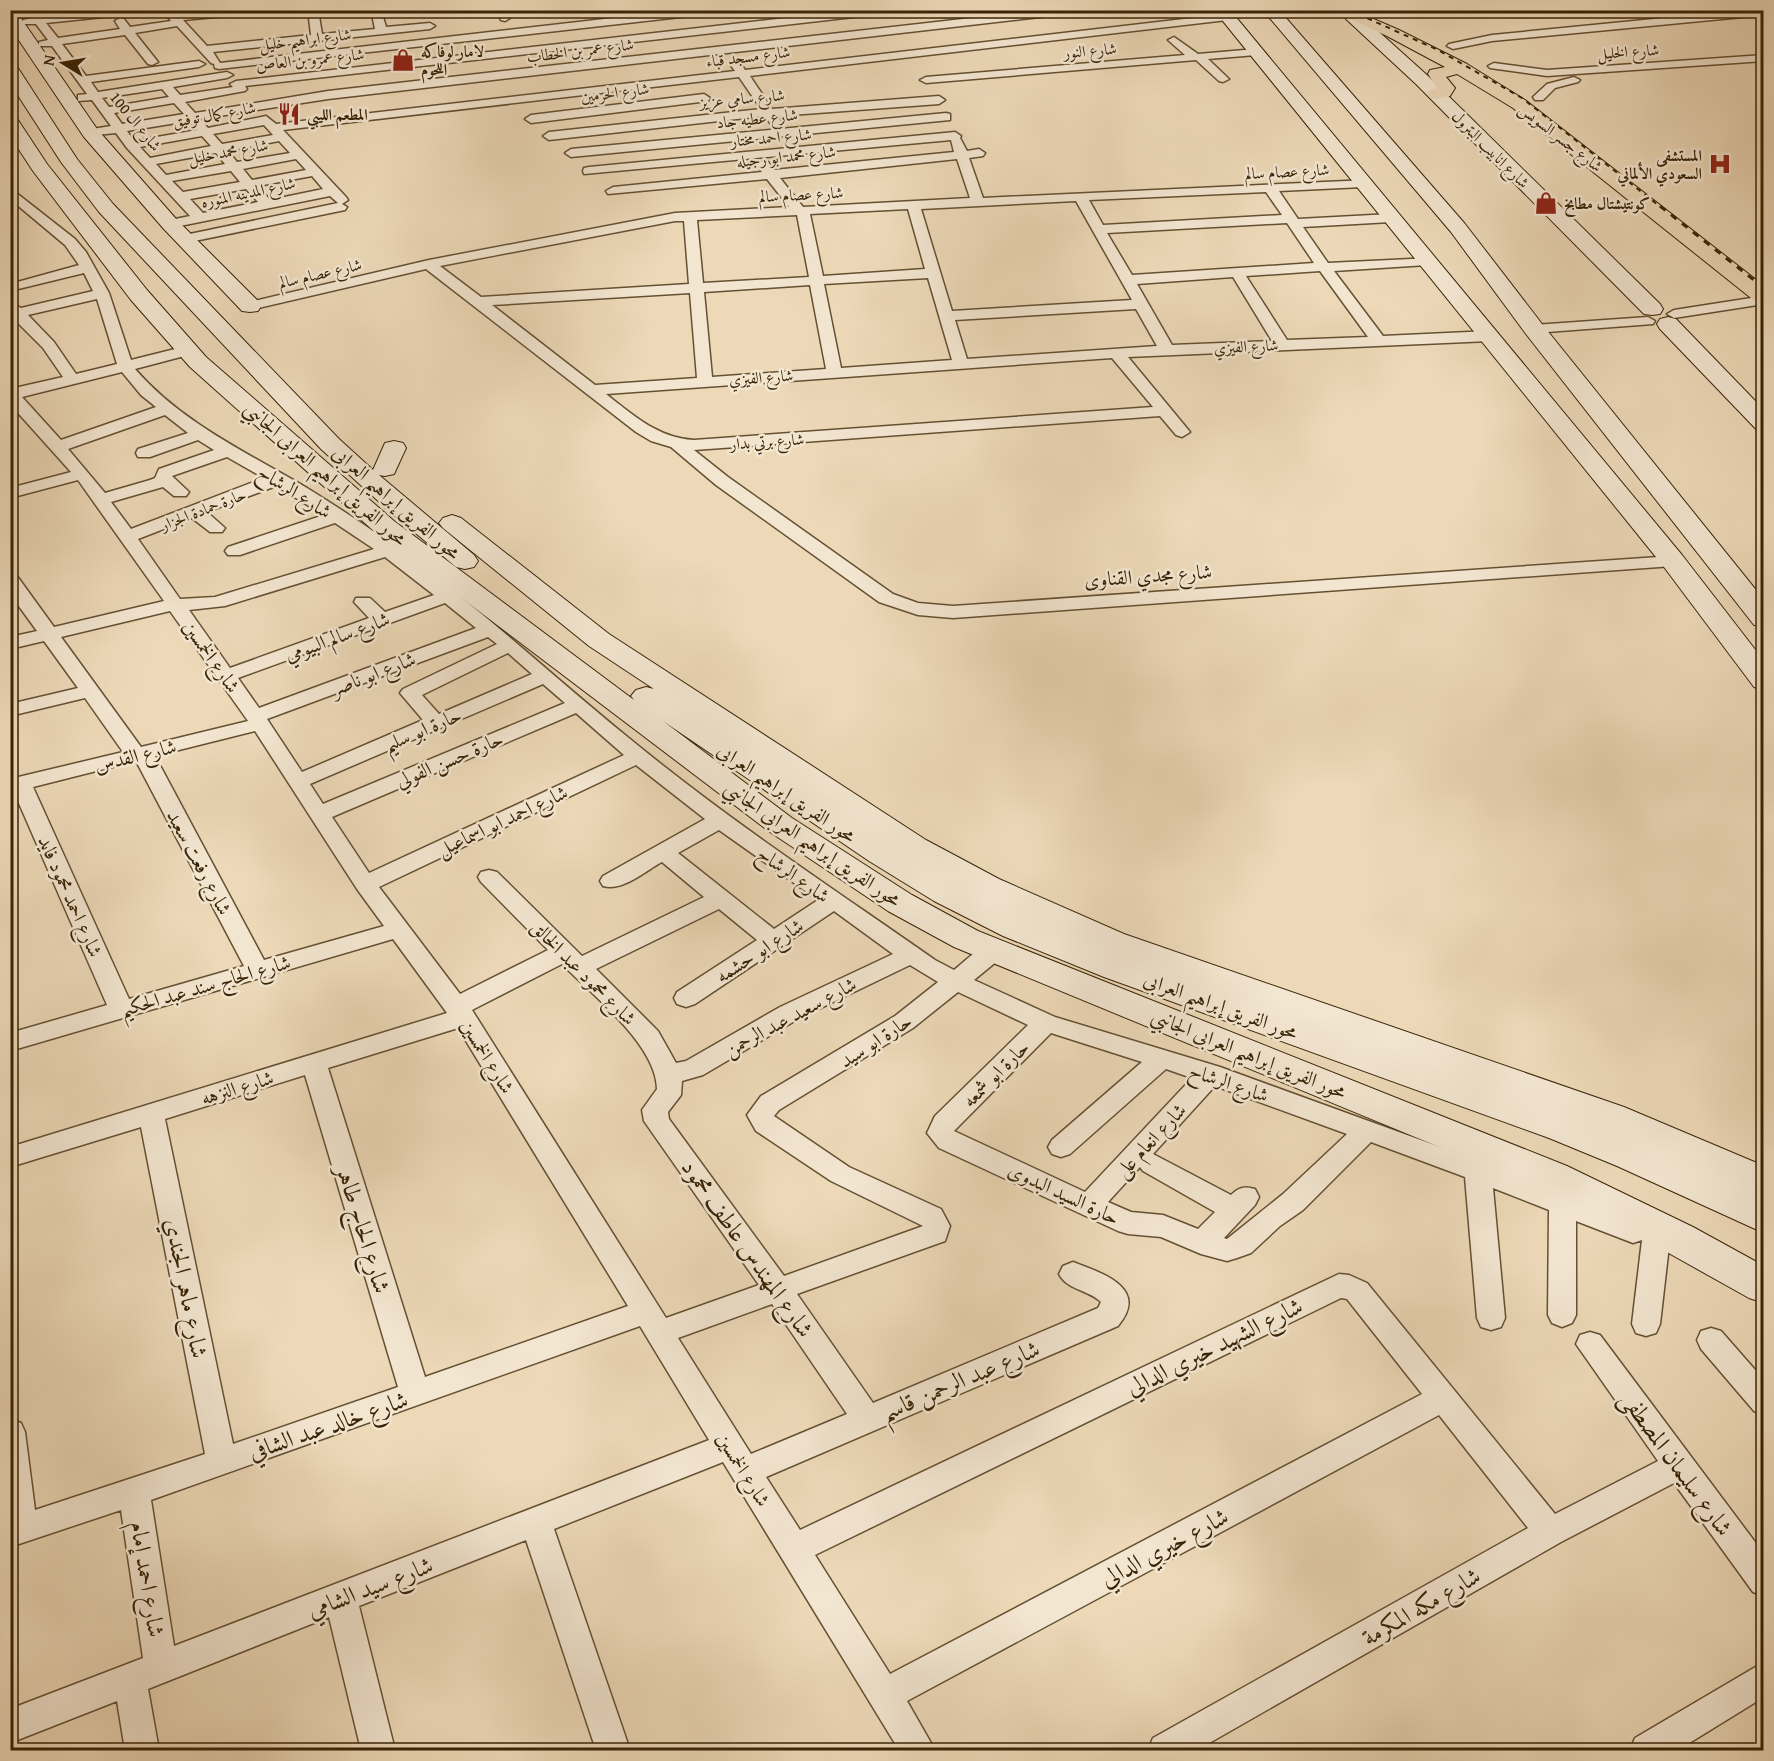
<svg xmlns="http://www.w3.org/2000/svg" width="1774" height="1761" viewBox="0 0 1774 1761" font-family="'Gentium Book Plus',Amiri,serif">
  <rect width="100%" height="100%" fill="#edd9b8"/>
  <filter id="stains"><feTurbulence type="fractalNoise" baseFrequency=".00333" numOctaves="4"/><feColorMatrix values="0 0 0 0 .2 0 0 0 0 .09 0 0 0 0 .02 0 0 0 .5 -.17"/></filter>
  <radialGradient id="worn" r=".72"><stop offset=".6" stop-color="#630" stop-opacity="0"/><stop offset="1" stop-color="#630" stop-opacity=".3"/></radialGradient>
  <g fill="none" stroke-linecap="round" stroke-linejoin="round">
    <g stroke="#655032" stroke-width="3">
      <g id="street">
        <path d="M26 10H37L42 17 107 10H147L142 13 46 23 58 38 120 29 115 21 120 18 124 19 130 27 171 21 162 10H173L177 14 220 10H264L259 13 183 20 207 46 311 35 308 10H318L322 34 375 29 371 10H381L386 27 430 23 435 26 430 29 213 52 220 63 683 10H721L716 13 219 69 215 68 214 64 211 63 177 26 135 33 158 62 152 65 148 64 125 35 62 44 86 76 199 61 205 64 199 67 91 82 98 92 227 72 233 75 227 78 173 87 180 95 233 87 230 84 236 81 856 10H894L889 13 245 86 247 89 245 91 185 102 195 113 328 91 1042 10H1080L1075 13 328 99 200 119 208 128 266 116 276 124 735 71 729 63 735 60 739 61 745 70 1227 14 1232 17 1227 20 750 76 772 109 939 96 945 100 939 104 777 116 782 123 776 127 772 126 765 116 549 140 543 136 549 132 761 109 739 77 283 130 346 197 348 200 342 204 347 207 345 210 185 243 178 239 180 236 338 203 330 196 170 228 165 227 163 224 165 221 190 216 127 148 116 133 86 136 84 133 86 130 111 126 92 100 78 101V95L87 94 52 46H39V42L48 40 36 24H23V20L32 18ZM162 89 169 97 109 107 102 98ZM174 103 184 114 122 124 114 113ZM189 121 197 130 134 141 127 131ZM264 125 273 135 222 144 213 134ZM202 136 211 146 150 158 140 147ZM279 141 290 153 237 162 228 151ZM216 153 225 164 166 175 156 164ZM296 159 306 170 252 180 243 169ZM231 171 240 182 183 192 172 181ZM312 176 323 189 270 200 258 186ZM246 189 258 202 203 213 190 199Z"/>
        <polygon points="496,10 507,10 510,18 505,21 501,20"/>
        <polygon points="1368,10 1387,10 1368,14"/>
        <polygon points="1746,10 1764,10 1764,15 1492,41 1453,49 1447,46 1449,44 1492,35"/>
        <polygon points="1174,37 1198,54 1256,49 1262,52 1256,55 1208,59 1229,79 1223,82 1219,81 1196,60 926,83 920,80 926,77 1185,55 1168,40"/>
        <polygon points="1764,55 1764,61 1547,76 1490,68 1488,66 1494,63 1547,70"/>
        <polygon points="1574,77 1580,80 1578,82 1555,88 1543,100 1535,100 1533,97 1547,84"/>
        <polygon points="704,94 710,98 708,101 531,123 525,119 531,115"/>
        <polygon points="946,113 950,114 950,120 571,157 565,153 571,149"/>
        <path d="M955 132 961 136 960 138 967 151 979 149 985 153 983 156 969 158 983 198 1368 180 1369 183 1363 187 1279 191 1298 219 1391 214 1398 218 1391 222 1303 227 1328 263 1432 258 1434 261 1427 265 1334 271 1383 336 1490 331 1498 336 1490 341 1128 357 1190 432 1182 437 1176 435 1160 416 694 450 728 477 893 594 918 603 953 606 1673 556 1679 557 1682 561 1679 565 1673 566 953 618 918 615 879 602 716 485 671 447 651 441 636 432 426 269 250 310 243 306 250 302 429 260 675 213 789 207 767 179 608 194 606 191 613 187 762 172 757 165 763 161 768 162 774 170 954 152 951 140 584 174 583 171 584 168 589 167ZM957 159 970 198 803 207 780 178ZM1266 192 1282 215 1103 225 1089 200ZM1076 201 1132 300 952 311 921 209ZM908 209 925 269 823 276 810 214ZM797 215 809 277 703 283 697 220ZM675 221H684L689 284 481 297 440 266ZM1287 223 1314 263 1132 275 1107 233ZM1320 271 1368 337 1287 340 1246 276ZM1233 277 1272 341 1172 345 1137 284ZM928 278 952 360 841 368 824 284ZM810 285 826 369 712 377 704 292ZM690 293 697 378 595 385 492 305ZM1136 309 1157 346 967 359 955 320ZM1112 358 1153 407 694 440C658 438 633 415 606 394Z"/>
        <path d="M10 188 75 239 86 252 109 293 131 360 187 346 192 348 195 351 192 354 135 369C182 423 246 452 307 488 336 506 366 526 395 546 483 610 561 684 646 752 739 827 838 892 935 960L954 970C968 959 984 940 1002 945L1006 951 1002 957 974 980 1055 1017 1220 1067 1487 1164 1643 1224 1646 1230 1656 1226 1666 1229 1670 1237 1660 1324 1656 1333 1646 1336 1636 1333 1632 1324 1642 1240 1633 1243 1576 1221V1315L1572 1323 1562 1327 1552 1323 1548 1315 1549 1210 1493 1188 1505 1318 1501 1327 1491 1330 1481 1327 1477 1318 1465 1177 1371 1142 1303 1210 1280 1226 1251 1253 1237 1258 1227 1261 1201 1254 1161 1237 1128 1234 1118 1231 939 1148 927 1133 935 1116 1028 1025 958 992 913 1028 779 1110 774 1116 849 1167 941 1209 950 1226 945 1241 797 1294 873 1403 1098 1308 1101 1302C1089 1290 1067 1290 1059 1274L1063 1266 1073 1262C1102 1273 1150 1288 1118 1326L766 1477 800 1530 1339 1274 1349 1275 1367 1283 1555 1514 1658 1461 1576 1344 1580 1335 1590 1332 1600 1335 1764 1554V1596L1753 1592 1674 1483 1561 1542 1197 1750H1148L1153 1738 1528 1528 1439 1415 907 1701 935 1750H899L723 1462 554 1529 630 1750H596L526 1540 359 1606 395 1750H361L329 1617 148 1689 159 1750H125L117 1701 10 1743V1709L143 1658 121 1510 10 1547V1419L21 1423 25 1432 35 1510 205 1454 141 1127 10 1167V1147L447 1013 393 939 10 1051V1033L107 1005 14 792 10 793V779L123 752 85 698 10 716V704L78 688 44 641 10 649V637L37 631 10 594V575L17 576 54 627 164 601 78 480 10 498V488L71 472 10 404V389L63 377 43 348 10 315V302L21 308 93 291 84 273 10 291V284L79 265 65 245 10 199ZM97 299 117 364 76 374 54 342 28 315ZM122 372 141 395 156 407 61 440 22 397ZM165 415 188 433 138 449 136 453 138 457H150L198 440 214 450 159 469 155 478 150 480 105 493 68 449ZM227 457 264 478 131 529 111 502 163 487 174 496H186L189 492 172 476ZM276 486 324 515 228 547 225 551 228 555H240L335 523 374 549 215 597 180 599 138 539 192 518 210 532H222L225 528 207 512ZM385 557 434 595 385 612 370 598H356L354 602 369 618 230 668 189 610 225 606ZM445 603 476 628 259 708 238 678ZM170 611 248 721 141 747 61 637ZM488 637 497 644 403 689 400 693 423 720 302 772 267 719ZM508 653 532 674 439 714 422 695ZM543 684 565 703 323 804 310 784ZM576 713 624 755 369 873 332 817ZM255 731 357 889 384 926 264 960 155 756ZM136 761 244 966 129 999 33 787ZM636 765 705 819 603 876 600 881 603 886C622 892 645 871 662 862L704 897 582 956 497 872 489 870 481 872 478 877 481 882 548 950 460 994 379 887ZM719 830 818 900 774 929 678 853ZM719 909 757 940 677 992 674 998 677 1004 686 1007 695 1004 834 911 893 954 780 1007 686 1061 676 1063 658 1031 596 969ZM562 964C592 995 656 1044 657 1089L642 1110 644 1121 759 1285 666 1318 472 1010ZM910 965 938 982 895 1016 761 1096 747 1115 756 1131 831 1181 923 1226 784 1276 669 1119 668 1112 681 1095 682 1081 703 1075 798 1019ZM458 1028 628 1306 425 1377 328 1068ZM1051 1033 1142 1062 1052 1140 1048 1147 1052 1154 1061 1157 1070 1154 1166 1069 1192 1078 1085 1192 954 1131ZM305 1075 398 1387 233 1444 165 1119ZM1215 1086 1347 1134 1283 1194 1227 1239 1224 1238 1255 1205 1259 1197 1255 1189C1245 1186 1239 1187 1231 1195L1153 1154ZM1140 1167 1143 1171 1215 1212 1198 1229 1163 1215 1131 1212 1108 1202ZM1341 1298 1347 1299 1422 1394 890 1674 815 1555ZM772 1304 847 1414 751 1454 678 1338ZM640 1326 709 1440 174 1646 151 1500Z"/>
        <polygon points="1764,296 1764,304 1674,318 1667,314 1674,310"/>
        <polygon points="1648,317 1655,321 1653,324 1534,333 1527,329 1534,325"/>
        <polygon points="1711,1328 1721,1331 1764,1380 1764,1415 1754,1411 1701,1349 1697,1340 1701,1331"/>
        <polygon points="1764,1662 1764,1697 1678,1750 1630,1750 1635,1738"/>
      </g>
    </g>
    <g stroke="#382306" stroke-width="2">
      <g id="secondary">
        <polygon points="10,10 16,11 97,129 177,220 258,301 261,306 258,311 250,312 242,311 163,228 84,137 10,27"/>
        <polygon points="1214,10 1230,10 1682,555 1764,661 1764,690 1754,687 1664,567"/>
        <polygon points="1263,10 1279,10 1465,224 1542,324 1764,600 1764,627 1754,625 1526,334 1451,232"/>
        <polygon points="1352,11 1358,13 1428,76 1660,304 1663,309 1660,314 1652,315 1644,314 1416,84 1346,19 1344,16"/>
        <polygon points="10,64 16,65 77,159 113,204 339,439 373,470 385,443 394,441 403,443 406,448 394,474 385,476 379,475 474,555 478,561 474,567 465,569 456,567 387,509 321,449 99,212 61,162 10,83"/>
        <polygon points="10,116 16,117 47,164 147,290 206,357 394,521 634,700 631,696 636,690 646,687 654,689 589,646 443,528 439,523 443,518 452,515 461,518 609,634 926,840 999,879 1124,934 1624,1107 1764,1166 1764,1198 1760,1197 1764,1199 1764,1233 1617,1166 1549,1138 1104,977 1003,936 934,901 869,861 663,721 792,818 912,895 978,931 1567,1166 1693,1227 1764,1266 1764,1303 1749,1298 1665,1251 1539,1188 954,947 888,911 770,832 376,533 190,367 131,300 33,171 10,136"/>
        <polygon points="1668,317 1676,319 1764,410 1764,431 1756,429 1660,329 1657,324 1660,319"/>
      </g>
    </g>
    <g stroke="#382306" stroke-width="2">
      <polygon id="primary" points="1331,10 1353,10 1399,30 1467,64 1525,100 1764,286 1764,303 1756,302 1513,108 1457,74 1446,77 1455,88 1450,96 1436,99 1430,98 1427,94 1430,90 1437,88 1428,74 1430,70 1445,67 1387,36"/>
    </g>
    <use href="#street" fill="#f3e6d1" fill-rule="evenodd"/>
    <use href="#secondary" fill="#f3e6d1" fill-rule="evenodd"/>
    <use href="#primary" fill="#edd9b8" fill-rule="evenodd"/>
    <polyline stroke="#382306" stroke-width="2" stroke-dasharray="5 5" stroke-linecap="butt" points="1349,10 1438,50 1522,98 1662,208"/>
    <polyline stroke="#382306" stroke-width="3" stroke-dasharray="7 7" stroke-linecap="butt" points="1660,206 1764,288"/>
  </g>
  <defs>
    <g id="shop-bare" transform="scale(1.8)"><path d="M-5-2.5h2.3a2.7 3.5 0 0 1 5.4 0H5L5.5 6h-11ZM-1.5-2.5h3a1.5 2.3 0 0 0-3 0Z" fill="#8f2418" stroke="#f3e6d1" stroke-width="2.5" paint-order="stroke"/></g>
    <g id="restaurant-bare" transform="scale(1.8)"><path d="M-5-6h1v4h1v-4h1v4h1v-4h1v5L-1.5 .5V6h-2V.5L-5-1ZM5-6V6H3V1.5H1.5Q1.5-4 5-6Z" fill="#8f2418" stroke="#f3e6d1" stroke-width="2.5" paint-order="stroke"/></g>
    <g id="hospital-bare" transform="scale(1.8)"><path d="M-5-5h3v3.5h4V-5h3V5h-3V1.5h-4V5h-3Z" fill="#8f2418" stroke="#f3e6d1" stroke-width="2.5" paint-order="stroke"/></g>
  </defs>
  <g fill-rule="evenodd">
    <use href="#shop-bare" x="403" y="60"/>
    <use href="#restaurant-bare" x="289" y="114"/>
    <use href="#hospital-bare" x="1720" y="164"/>
    <use href="#shop-bare" x="1546" y="203"/>
  </g>
  <g text-anchor="middle" dominant-baseline="central" stroke-width="5" stroke-linejoin="round" paint-order="stroke">
    <g font-size="16" fill="#382306" stroke="#f3e6d1">
      <text transform="translate(305 39) rotate(-7)">شارع ابراهيم خليل</text>
      <text transform="translate(580 50) rotate(-7)">شارع عمر بن الخطاب</text>
      <text transform="translate(1090 50) rotate(-5)">شارع النور</text>
      <text transform="translate(1628 51) rotate(-4)">شارع الخليل</text>
      <text transform="translate(748 56) rotate(-7)">شارع مسجد قباء</text>
      <text transform="translate(310 59) rotate(-6)">شارع عمرو بن العاص</text>
      <text transform="translate(615 92) rotate(-7)">شارع الحرمين</text>
      <text transform="translate(742 98) rotate(-5)">شارع سامي عزيز</text>
      <text transform="translate(214 114) rotate(-10)">شارع كمال توفيق</text>
      <text transform="translate(757 118) rotate(-6)">شارع عطيه جاد</text>
      <text transform="translate(136 121) rotate(51)">شارع ال 100</text>
      <text transform="translate(771 137) rotate(-5)">شارع احمد مختار</text>
      <text transform="translate(1561 137) rotate(38)">شارع جسر السويس</text>
      <text transform="translate(1491 149) rotate(45)">شارع انابيب البترول</text>
      <text transform="translate(228 151) rotate(-10)">شارع محمد خليل</text>
      <text transform="translate(786 156) rotate(-6)">شارع محمد ابو رجيله</text>
      <text transform="translate(1287 171) rotate(-3)">شارع عصام سالم</text>
      <text transform="translate(248 192) rotate(-12)">شارع المدينه المنوره</text>
      <text transform="translate(801 194) rotate(-3)">شارع عصام سالم</text>
      <text transform="translate(320 273) rotate(-13)">شارع عصام سالم</text>
      <text transform="translate(1246 346) rotate(-3)">شارع الفيزي</text>
      <text transform="translate(761 377) rotate(-4)">شارع الفيزي</text>
      <text transform="translate(767 441) rotate(-4)">شارع برتي بدار</text>
      <text transform="translate(203 509) rotate(-21)">حارة حمادة الجزار</text>
    </g>
    <g font-size="16" font-weight="bold" fill="#382306" stroke="#f3e6d1" text-anchor="start">
      <text x="421" y="51">لامار لوفاكه<tspan x="421" dy="18">اللحوم</tspan></text>
      <text x="307" y="114">المطعم الليبي</text>
      <text x="1702" y="155" text-anchor="end">المستشفى<tspan x="1702" dy="18">السعودي الألماني</tspan></text>
      <text x="1564" y="203">كونتيشتال مطابخ</text>
    </g>
    <g font-size="20" fill="#382306" stroke="#f3e6d1">
      <text transform="translate(326 473) rotate(41)">محور الفريق إبراهيم العرابى الجانبي</text>
      <text transform="translate(295 491) rotate(32)">شارع الرشاح</text>
      <text transform="translate(397 502) rotate(41)">محور الفريق إبراهيم العرابى</text>
      <text transform="translate(1148 575) rotate(-4)">شارع مجدي القناوى</text>
      <text transform="translate(337 636) rotate(-20)">شارع سالم البيومي</text>
      <text transform="translate(212 656) rotate(55)">شارع الخمسين</text>
      <text transform="translate(373 673) rotate(-21)">شارع ابو ناصر</text>
      <text transform="translate(422 729) rotate(-23)">حارة ابو سليم</text>
      <text transform="translate(135 755) rotate(-14)">شارع القدس</text>
      <text transform="translate(449 759) rotate(-23)">حارة حسن الفولي</text>
      <text transform="translate(787 792) rotate(34)">محور الفريق إبراهيم العرابى</text>
      <text transform="translate(502 820) rotate(-25)">شارع احمد ابو اسماعيل</text>
      <text transform="translate(813 843) rotate(34)">محور الفريق إبراهيم العرابى الجانبي</text>
      <text transform="translate(200 862) rotate(62)">شارع رفعت سعيد</text>
      <text transform="translate(794 874) rotate(35)">شارع الرشاح</text>
      <text transform="translate(71 896) rotate(66)">شارع احمد محمود فايد</text>
      <text transform="translate(759 950) rotate(-33)">شارع ابو حشمه</text>
      <text transform="translate(584 972) rotate(45)">شارع محمود عبد الخالق</text>
      <text transform="translate(205 985) rotate(-16)">شارع الحاج سند عبد الحكيم</text>
      <text transform="translate(1221 1005) rotate(20)">محور الفريق إبراهيم العرابى</text>
      <text transform="translate(790 1016) rotate(-28)">شارع سعيد عبد الرحمن</text>
      <text transform="translate(875 1040) rotate(-33)">حارة ابو سيد</text>
      <text transform="translate(1249 1053) rotate(22)">محور الفريق إبراهيم العرابى الجانبي</text>
      <text transform="translate(488 1056) rotate(58)">شارع الخمسين</text>
      <text transform="translate(995 1073) rotate(-45)">حارة ابو شمعه</text>
      <text transform="translate(1229 1082) rotate(19)">شارع الرشاح</text>
      <text transform="translate(237 1087) rotate(-17)">شارع النزهه</text>
      <text transform="translate(1150 1140) rotate(-47)">شارع انعام على</text>
      <text transform="translate(1064 1193) rotate(25)">حارة السيد البدوى</text>
      <text transform="translate(744 1469) rotate(58)">شارع الخمسين</text>
    </g>
    <g font-size="24" fill="#382306" stroke="#f3e6d1">
      <text transform="translate(364 1229) rotate(73)">شارع الحاج طاهر</text>
      <text transform="translate(748 1248) rotate(55)">شارع المهندس عاطف محمود</text>
      <text transform="translate(187 1288) rotate(79)">شارع ماهر الجندي</text>
      <text transform="translate(1214 1346) rotate(-26)">شارع الشهيد خيري الدالي</text>
      <text transform="translate(960 1380) rotate(-23)">شارع عبد الرحمن قاسم</text>
      <text transform="translate(328 1425) rotate(-19)">شارع خالد عبد الشافي</text>
      <text transform="translate(1677 1463) rotate(54)">شارع سليمان المصطفى</text>
      <text transform="translate(1164 1547) rotate(-28)">شارع خيري الدالي</text>
      <text transform="translate(148 1579) rotate(81)">شارع احمد إمام</text>
      <text transform="translate(370 1587) rotate(-21)">شارع سيد الشامي</text>
      <text transform="translate(1421 1606) rotate(-30)">شارع مكه المكرمة</text>
    </g>
  </g>
  <rect width="1774" height="1761" fill="none" stroke="#edd9b8" stroke-width="36"/>
  <rect x="12" y="12" width="1750" height="1737" fill="none" stroke="#382306" stroke-width="3"/>
  <rect x="18" y="18" width="1738" height="1725" fill="none" stroke="#382306" stroke-width="1.5"/>
  <g transform="translate(63 63) rotate(281)" stroke="#f3e6d1" stroke-width="4.5" paint-order="stroke">
  <path d="M0-4.5L10 22L0 15L-10 22Z" fill="#382306"/>
  <text y="-9" font-size="16" font-weight="bold" text-anchor="middle" fill="#382306">N</text>
  </g>
  <rect width="100%" height="100%" filter="url(#stains)"/>
  <rect width="100%" height="100%" fill="url(#worn)"/>
</svg>
